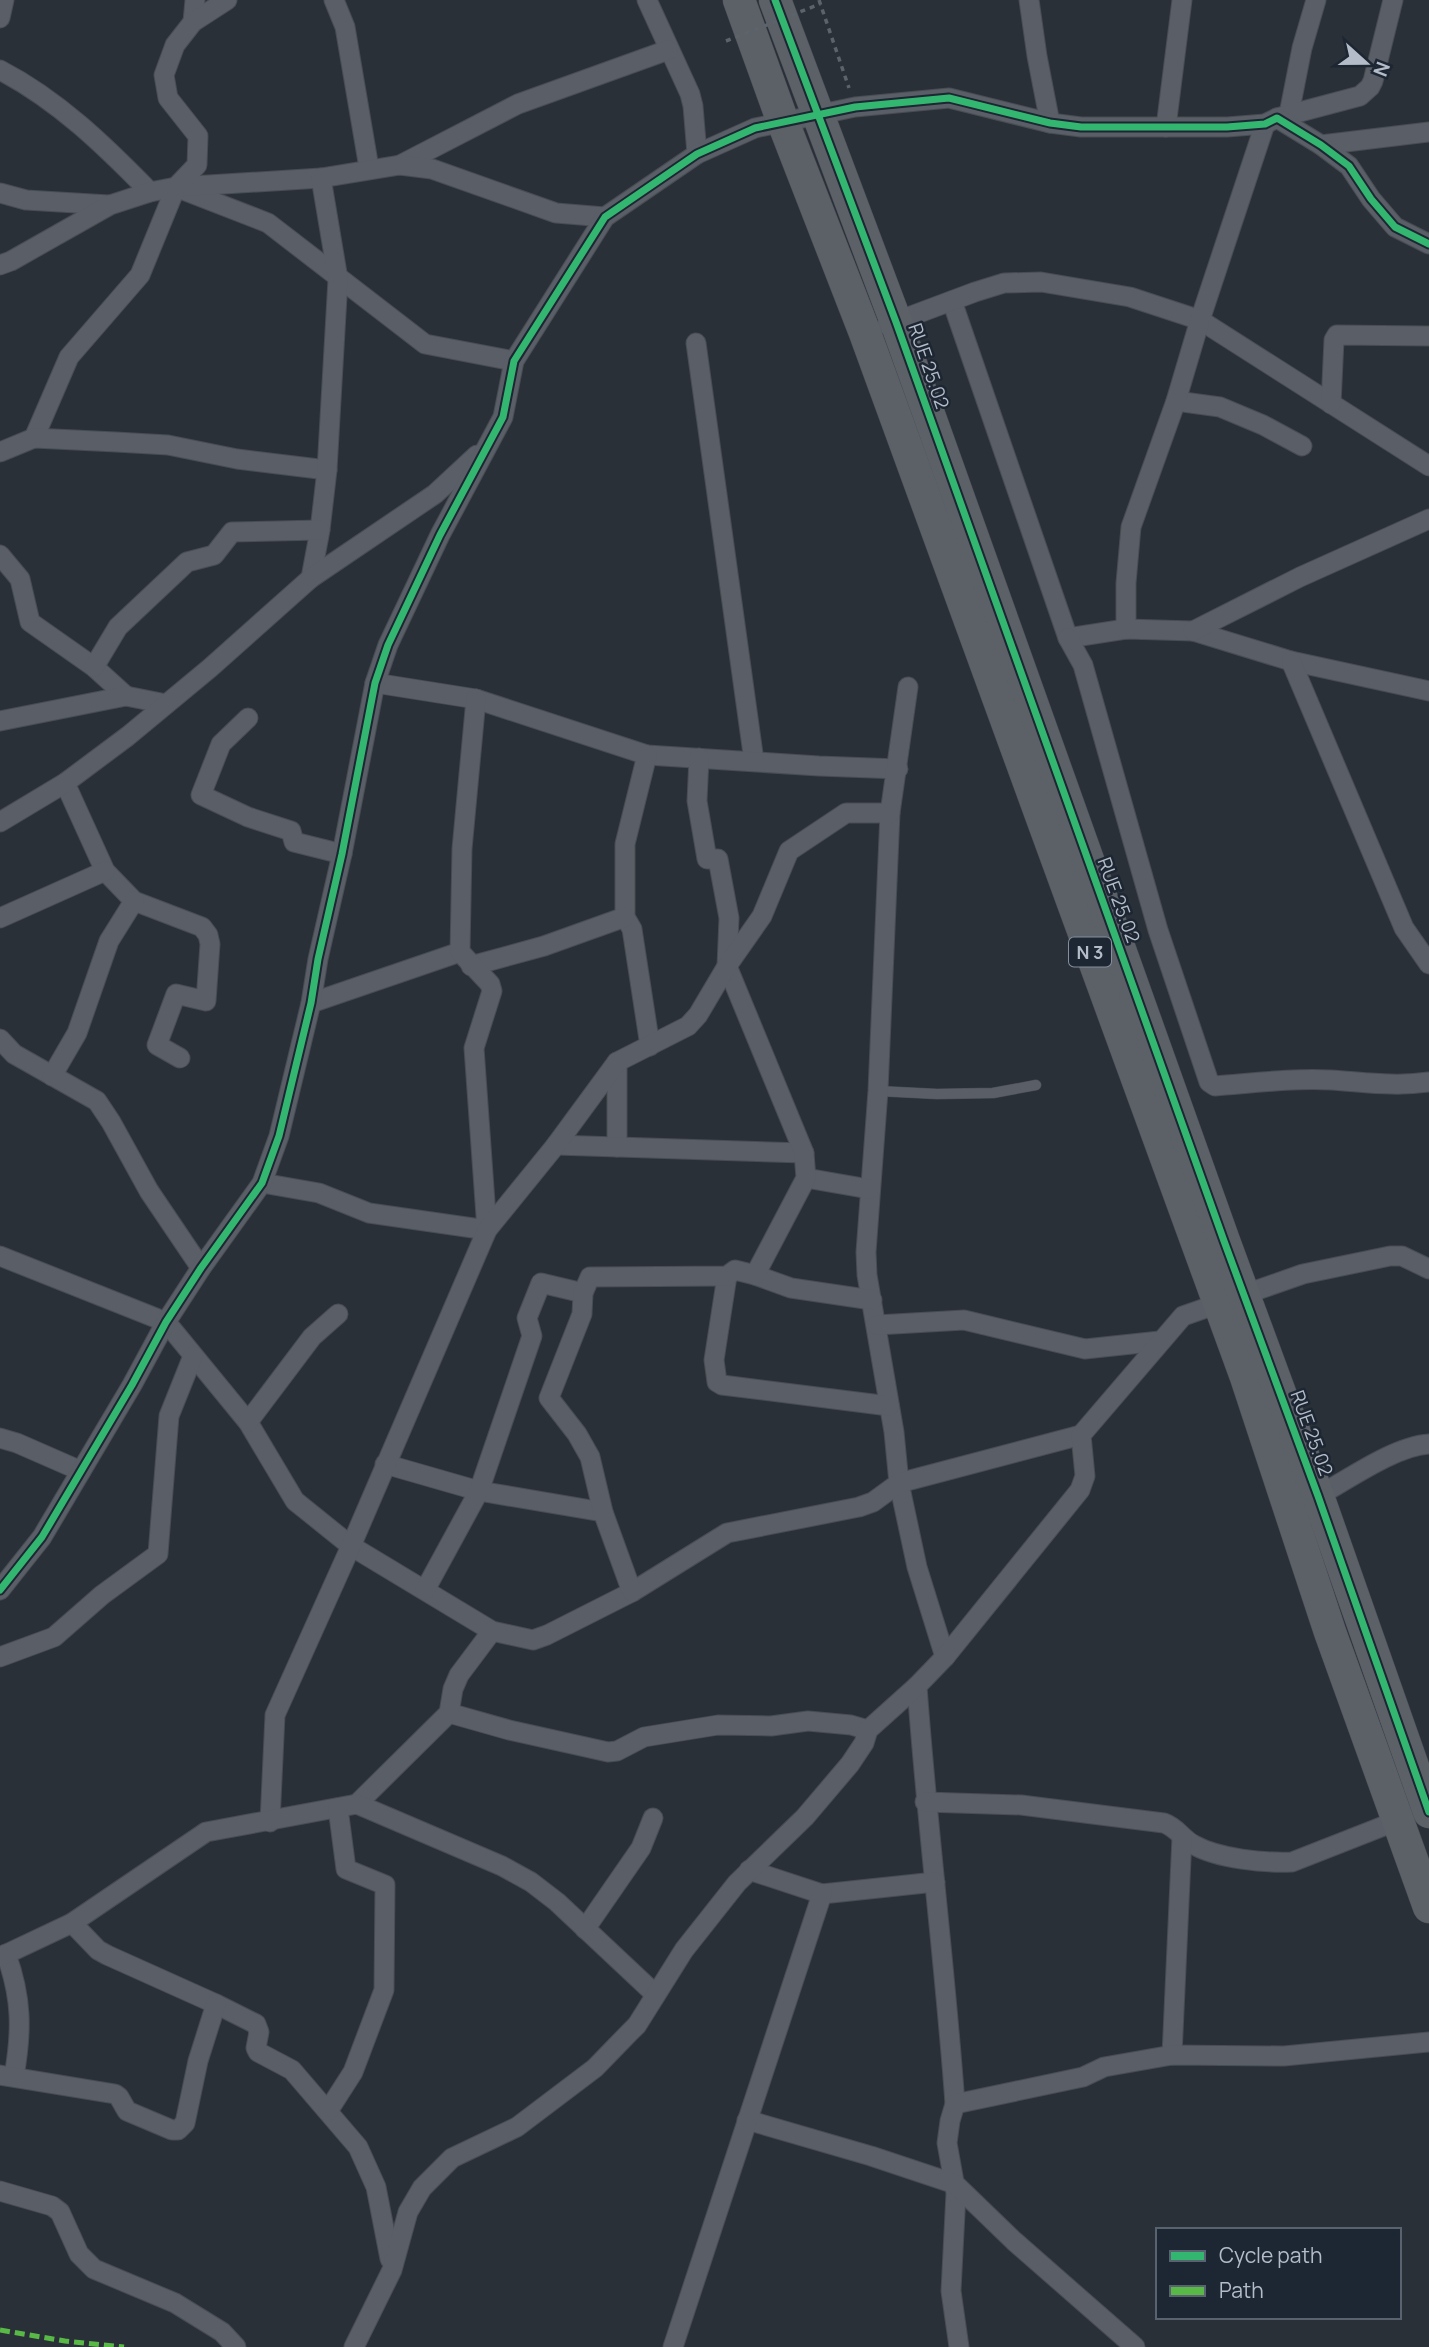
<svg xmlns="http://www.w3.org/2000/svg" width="1429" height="2347" viewBox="0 0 1429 2347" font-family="Manrope,sans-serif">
  <rect width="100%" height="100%" fill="#2a3038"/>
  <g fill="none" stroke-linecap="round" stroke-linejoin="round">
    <g stroke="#484c53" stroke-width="11">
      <polyline id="service" points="878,1091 937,1094 993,1093 1036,1085"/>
    </g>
    <g stroke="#484c53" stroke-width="21">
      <g id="minor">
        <polyline points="334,0 345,27 369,168"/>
        <polyline points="647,0 690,94 693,106 697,154"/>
        <polyline points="1029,0 1037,56 1050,123"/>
        <polyline points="0,18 4,0"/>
        <polyline points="193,22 195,0"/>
        <path d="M0 70C58 100 105 146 150 192"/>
        <polyline points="1289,114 1302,48 1316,0"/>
        <polyline points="1277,118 1360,96 1370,87 1373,81 1393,0"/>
        <polyline points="1166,127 1182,0"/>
        <polyline points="1321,145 1429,132"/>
        <polyline points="400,165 518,104 668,50"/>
        <polyline points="183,190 268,223 425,344 514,361"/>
        <polyline points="0,193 26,200 109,205"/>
        <polyline points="0,265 11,261 110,205 150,192 176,187 321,178 400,165 432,169 556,213 605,217"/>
        <polyline points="952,301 1068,638 1126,629 1193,631 1291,661 1429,691"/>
        <polyline points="887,325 975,292 1004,283 1041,282 1130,297 1200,320 1429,466"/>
        <polyline points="696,343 754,761"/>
        <polyline points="1176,401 1220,407 1263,425 1302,446"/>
        <polyline points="1331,404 1334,340 1337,335 1429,336"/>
        <polyline points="34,438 69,357 140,275 176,187 197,165 198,136 168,98 164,75 175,45 193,22 227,0"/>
        <polyline points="0,452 34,438 116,442 168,445 237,459 327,470"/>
        <polyline points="0,555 20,579 30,622 94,667 126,696"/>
        <polyline points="311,578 320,530 327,470 338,279 321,178"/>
        <polyline points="1126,629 1126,583 1131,527 1176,401 1200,320 1265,124"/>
        <polyline points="1193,631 1300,577 1429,519"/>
        <path d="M1068 638 1083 665 1158 930 1209 1082 1215 1086C1254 1083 1292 1078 1331 1080 1364 1082 1395 1087 1429 1082"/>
        <polyline points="1291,661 1404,928 1429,964"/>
        <polyline points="94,667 118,627 187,562 214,555 232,532 320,530"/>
        <polyline points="375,683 476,699 647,755 819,766 898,769"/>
        <polyline points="908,687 890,813 878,1091 866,1252 867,1275 894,1432 899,1483 917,1567 945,1657"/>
        <polyline points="248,718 221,744 201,795 248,817 291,831 294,842 342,854"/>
        <polyline points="0,721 126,696 166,704"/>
        <polyline points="647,755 625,844 625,917 632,929 650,1046"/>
        <polyline points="65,783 105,871 134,901 202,927 208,935 210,944 206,1001 176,994 157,1045 180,1058"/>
        <polyline points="0,822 65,783 128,736 210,668 311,578 435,494 477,455"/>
        <polyline points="0,918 105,871"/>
        <polyline points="471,966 544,946 625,917"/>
        <polyline points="311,1003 460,952"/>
        <polyline points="0,1039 14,1054 97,1101 111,1122 149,1191 201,1268"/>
        <polyline points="617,1062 617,1147"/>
        <polyline points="52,1076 77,1033 109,941 134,901"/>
        <polyline points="556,1145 804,1153"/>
        <polyline points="806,1178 869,1189"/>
        <polyline points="262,1183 319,1193 369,1213 487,1230 474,1048 492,991 490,984 460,952 462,849 476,699"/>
        <polyline points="0,1256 166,1322 248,1422 295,1501 351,1546 492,1631 533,1640 547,1635 632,1592 727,1533 859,1507 873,1502 899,1483 1081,1435"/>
        <polyline points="755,1275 791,1288 872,1300"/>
        <polyline points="727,1276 714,1360 717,1382 722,1385 889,1406"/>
        <polyline points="877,1325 964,1320 1085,1349 1160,1341"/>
        <polyline points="248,1422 312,1337 338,1314"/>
        <polyline points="0,1438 17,1443 81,1471"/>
        <polyline points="385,1464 479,1491 603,1512"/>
        <path d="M1318 1496C1349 1479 1395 1446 1429 1444"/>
        <polyline points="0,1590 42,1537 132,1385 166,1322 201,1268 262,1183 279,1136 311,1003 318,959 342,854 375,683 388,645 440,535 503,417 514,361 605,217 697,154 755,128 855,107 949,98 1050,123 1081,127 1227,127 1265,124 1277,118 1321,145 1349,166 1371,199 1395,227 1429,244"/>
        <polyline points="425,1590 479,1491 532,1336 527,1318 541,1283 583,1293"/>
        <polyline points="632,1592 603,1512 590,1457 577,1434 549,1398 582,1314 583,1293 590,1277 727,1276 735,1270 755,1275 806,1178 804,1153 727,966 729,918 718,859 707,859 697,801 699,758"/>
        <polyline points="0,1657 54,1637 102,1595 158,1554 169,1416 193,1356"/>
        <path d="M917 1686C927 1826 945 1964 955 2104L950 2121 947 2143 956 2193 951 2291 959 2347"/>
        <polyline points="449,1713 509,1730 608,1752 617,1751 644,1737 718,1725 771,1726 808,1721 851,1725 868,1730"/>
        <path d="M925 1802 1021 1805 1164 1823C1178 1828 1182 1839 1194 1845 1219 1859 1264 1863 1292 1862L1399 1820"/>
        <polyline points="357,1804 449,1713 453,1689 459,1675 492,1631"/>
        <polyline points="270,1822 275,1715 351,1546 487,1230 556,1145 617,1062 688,1026 698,1015 727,966 762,916 789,851 846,813 890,813"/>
        <polyline points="749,1870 822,1894 935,1882"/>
        <polyline points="72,1923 98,1950 107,1955 216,2004 256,2024 259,2032 256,2048 258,2052 292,2070 358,2147 376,2187 390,2259"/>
        <polyline points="585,1929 641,1848 653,1818"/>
        <path d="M6 1954C22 1998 22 2031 14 2076"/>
        <polyline points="0,1957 72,1923 206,1832 357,1804 502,1866 531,1882 557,1902 655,1994"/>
        <polyline points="1172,2055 1182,1837"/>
        <polyline points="0,2075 115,2094 119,2097 127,2111 172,2130 178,2130 185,2123 198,2061 216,2004"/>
        <polyline points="955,2104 1083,2077 1104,2067 1172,2055 1284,2056 1429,2042"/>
        <polyline points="328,2111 353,2072 384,1990 385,1885 346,1869 338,1808"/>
        <polyline points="747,2120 871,2156 955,2184 1014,2241 1135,2347"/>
        <polyline points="0,2191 52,2206 60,2212 79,2254 94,2269 175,2303 222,2332 236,2347"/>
        <polyline points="354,2347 392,2270 408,2212 422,2188 452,2158 517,2127 595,2068 629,2033 637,2025 684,1950 737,1883 805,1817 850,1764 864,1743 868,1730 917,1686 945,1657 1080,1490 1085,1476 1081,1435 1183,1316 1303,1274 1390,1256 1402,1256 1429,1269"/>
        <polyline points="673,2347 822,1894"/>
      </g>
    </g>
    <g stroke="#484c55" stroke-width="33">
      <g id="primary">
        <polyline points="739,0 783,122 865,333 1246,1377 1330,1632 1429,1907"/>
        <polyline points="775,0 896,322 1224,1241 1318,1496 1429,1812"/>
      </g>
    </g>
    <polyline stroke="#5d636a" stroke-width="3.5" stroke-dasharray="5 5" stroke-linecap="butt" points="819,0 849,88"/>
    <use href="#service" stroke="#5a5e66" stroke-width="10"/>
    <use href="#minor" stroke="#5a5e66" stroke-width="19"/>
    <use href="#primary" stroke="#5c6168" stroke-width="32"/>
    <polyline stroke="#5d636a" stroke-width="3.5" stroke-dasharray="5 5" stroke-linecap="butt" points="726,41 820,4"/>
    <polyline stroke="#58b947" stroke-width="5" stroke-dasharray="10 5" stroke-linecap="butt" points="0,2330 65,2341 124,2347"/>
    <g stroke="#1d2633" stroke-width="11">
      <g id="cycleway">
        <polyline points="775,0 896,322 1224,1241 1318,1496 1429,1812"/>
        <polyline points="0,1590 42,1537 132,1385 166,1322 201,1268 262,1183 279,1136 311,1003 318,959 342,854 375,683 388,645 440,535 503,417 514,361 605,217 697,154 755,128 855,107 949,98 1050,123 1081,127 1227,127 1265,124 1277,118 1321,145 1349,166 1371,199 1395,227 1429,244"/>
      </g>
    </g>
    <use href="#cycleway" stroke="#33b770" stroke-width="7"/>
  </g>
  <g text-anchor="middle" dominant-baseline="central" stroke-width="5" stroke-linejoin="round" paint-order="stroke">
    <rect fill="#1d2633" stroke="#878f9c" stroke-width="2" x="1069" y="937.5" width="42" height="29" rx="5"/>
    <g font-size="18" font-weight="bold" fill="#b4bcc9">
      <text x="1090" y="952">N 3</text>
    </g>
    <g font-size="19" fill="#b4bcc9" stroke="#1d2633">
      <text transform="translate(929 366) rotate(71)">RUE 25.02</text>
      <text transform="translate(1119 900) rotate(70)">RUE 25.02</text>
      <text transform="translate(1312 1433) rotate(70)">RUE 25.02</text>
    </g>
  </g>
  <rect x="1156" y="2228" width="245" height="91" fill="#1d2633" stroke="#59626f" stroke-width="2"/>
  <rect x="1170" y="2251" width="35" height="10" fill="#33b770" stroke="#59626f" stroke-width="2"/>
  <text x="1219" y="2263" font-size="21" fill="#b4bcc9">Cycle path</text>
  <rect x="1170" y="2286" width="35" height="10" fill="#58b947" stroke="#59626f" stroke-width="2"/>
  <text x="1219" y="2298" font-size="21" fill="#b4bcc9">Path</text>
  <g transform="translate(1366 63) rotate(111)" stroke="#1d2633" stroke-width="5" paint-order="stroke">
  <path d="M0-5L12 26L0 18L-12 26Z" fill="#b4bcc9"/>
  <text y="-10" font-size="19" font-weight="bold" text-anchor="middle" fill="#b4bcc9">N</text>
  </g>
</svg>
